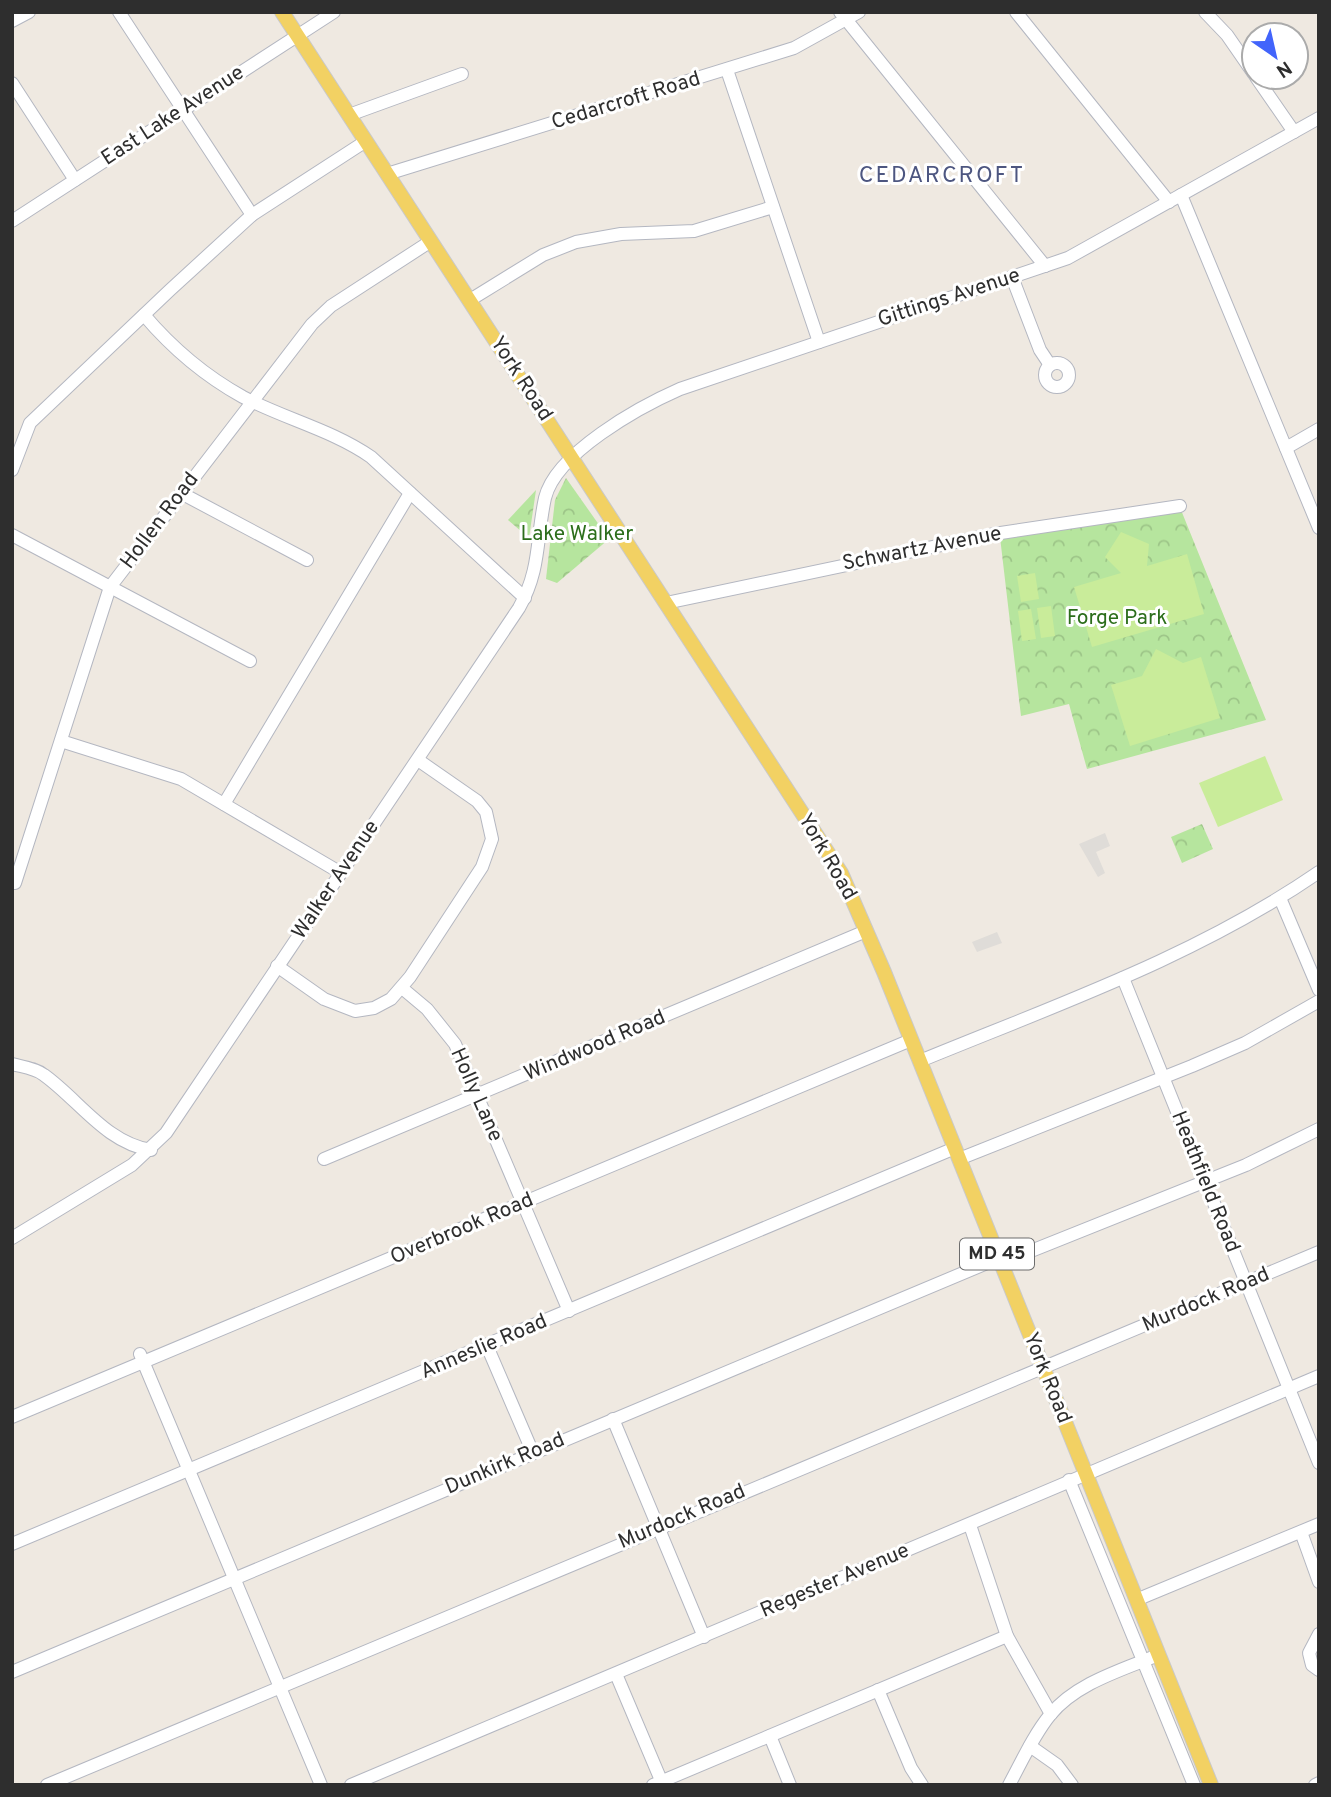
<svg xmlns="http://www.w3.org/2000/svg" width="1331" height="1797" viewBox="0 0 1331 1797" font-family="Overpass,sans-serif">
  <defs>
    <pattern id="park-crowns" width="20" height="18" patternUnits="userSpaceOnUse" patternTransform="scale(1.75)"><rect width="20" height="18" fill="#b6e59e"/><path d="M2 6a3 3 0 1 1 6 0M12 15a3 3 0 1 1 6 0" fill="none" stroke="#9dc588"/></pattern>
  </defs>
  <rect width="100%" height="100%" fill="#efe9e1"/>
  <g fill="url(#park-crowns)">
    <polygon points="566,478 609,539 557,583 546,579 555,500"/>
    <polygon points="536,490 529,538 508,520"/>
    <polygon points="1181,510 1266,720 1087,769 1069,704 1021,716 1000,537"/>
    <polygon points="1202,824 1213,849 1182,863 1171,837"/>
  </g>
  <g fill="#c9ec9a">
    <polygon points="1121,532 1149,544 1147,566 1187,554 1204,614 1092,647 1074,587 1121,573 1105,557"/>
    <polygon points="1035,573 1039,599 1021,602 1017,576"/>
    <polygon points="1051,606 1055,636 1041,638 1037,608"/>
    <polygon points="1031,609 1036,639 1022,641 1018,611"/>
    <polygon points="1156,649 1183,663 1201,657 1220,718 1130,746 1111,685 1142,676"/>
    <polygon points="1265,756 1283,800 1218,827 1199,783"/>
  </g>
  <g fill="#dfdcd8">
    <polygon points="1105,833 1110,846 1096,852 1105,873 1098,877 1079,844"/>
    <polygon points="997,932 1002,943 977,952 972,942"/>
  </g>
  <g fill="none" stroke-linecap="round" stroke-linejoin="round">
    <g stroke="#b4b7c1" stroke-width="14">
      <g id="minor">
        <polyline points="119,12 252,215"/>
        <polyline points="840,12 1045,266"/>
        <polyline points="1016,12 1169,202"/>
        <polyline points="1205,12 1227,35 1254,74"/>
        <polyline points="12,21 29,12"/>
        <polyline points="727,70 819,342"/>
        <polyline points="1256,77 1294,132"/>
        <polyline points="12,83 75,180"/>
        <polyline points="349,115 462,74"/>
        <polyline points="387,174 794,48 859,12"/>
        <polyline points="1181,195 1319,528"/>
        <polyline points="12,221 334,12"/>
        <polyline points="1012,277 1040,350 1050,365"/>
        <polyline points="470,300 543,255 576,242 621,234 694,231 773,207"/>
        <path d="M144 315C172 348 205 376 243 397 285 419 332 430 371 457L525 598"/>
        <circle cx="1057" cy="375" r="12"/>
        <polyline points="1286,448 1319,429"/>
        <polyline points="12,470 30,423 170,290 252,215 366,141"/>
        <polyline points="181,493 307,560"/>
        <polyline points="12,535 250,661"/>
        <polyline points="666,603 994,534 1180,506"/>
        <polyline points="61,741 181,779 341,873"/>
        <polyline points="224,804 410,493"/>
        <polyline points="15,883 110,587 312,324 331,306 431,241"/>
        <polyline points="1280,898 1319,990"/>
        <polyline points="277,966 324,999 355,1011 374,1008 391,999 410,977 482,867 492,839 486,812 477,801 418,760"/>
        <polyline points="1123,978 1319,1463"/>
        <polyline points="402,988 427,1009 455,1044 569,1311"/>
        <path d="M920 1061C1056 1005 1197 956 1319 872"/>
        <path d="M12 1064C23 1067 35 1068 44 1075 79 1100 106 1143 151 1150"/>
        <polyline points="324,1159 866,931"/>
        <polyline points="959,1159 1192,1066 1245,1043 1319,1001"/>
        <path d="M12 1238 132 1165 166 1133 519 608C541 569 536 539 545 498 556 453 639 407 680 389L1068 258 1319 118"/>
        <polyline points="1001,1263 1246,1165 1319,1129"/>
        <polyline points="487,1346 533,1453"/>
        <polyline points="140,1354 321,1785"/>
        <polyline points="12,1417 911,1040"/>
        <polyline points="613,1419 704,1637"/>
        <polyline points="1069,1480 1194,1785"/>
        <polyline points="970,1525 1007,1636 1051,1714"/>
        <polyline points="1301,1532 1319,1582"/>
        <polyline points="12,1544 955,1148"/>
        <polyline points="1136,1600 1319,1524"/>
        <polyline points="1319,1634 1309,1653 1312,1665 1319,1670"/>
        <polyline points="12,1672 999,1258"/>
        <polyline points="616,1674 663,1785"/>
        <polyline points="878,1690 911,1768 922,1785"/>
        <polyline points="770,1736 790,1785"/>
        <polyline points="1030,1746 1057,1765 1072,1785"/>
        <polyline points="47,1785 1319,1252"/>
        <polyline points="351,1785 1319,1376"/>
        <polyline points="653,1785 1007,1636"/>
        <path d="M1009 1785C1022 1761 1033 1736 1050 1715 1076 1683 1122 1670 1158 1655"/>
        <polyline points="1315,1785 1319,1783"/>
      </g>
    </g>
    <g stroke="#c9c9c9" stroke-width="16">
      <polyline id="major" points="282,12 841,873 884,972 1211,1785"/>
    </g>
    <use href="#minor" stroke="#fff" stroke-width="12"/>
    <use href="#major" stroke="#f2d163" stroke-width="14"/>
  </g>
  <g text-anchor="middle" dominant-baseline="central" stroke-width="6" stroke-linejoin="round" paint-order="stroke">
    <rect fill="#fff" stroke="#6d6d6d" stroke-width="2" x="960" y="1238.5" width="74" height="31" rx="5"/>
    <g font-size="19" font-weight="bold" fill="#2e2e2e">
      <text x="997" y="1254">MD 45</text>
    </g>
    <g font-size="21" fill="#2e2e2e" stroke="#fff">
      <text transform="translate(626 101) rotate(-17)">Cedarcroft Road</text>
      <text transform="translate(173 116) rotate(-33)">East Lake Avenue</text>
      <text transform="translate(949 298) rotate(-18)">Gittings Avenue</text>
      <text transform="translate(521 379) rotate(57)">York Road</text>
      <text transform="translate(160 521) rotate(-53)">Hollen Road</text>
      <text transform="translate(922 549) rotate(-11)">Schwartz Avenue</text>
      <text transform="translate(827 857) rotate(60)">York Road</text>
      <text transform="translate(336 880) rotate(-56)">Walker Avenue</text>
      <text transform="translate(595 1046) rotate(-23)">Windwood Road</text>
      <text transform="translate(476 1095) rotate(66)">Holly Lane</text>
      <text transform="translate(1205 1182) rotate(68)">Heathfield Road</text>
      <text transform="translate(462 1229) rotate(-23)">Overbrook Road</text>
      <text transform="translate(1206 1300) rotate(-23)">Murdock Road</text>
      <text transform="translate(484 1347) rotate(-23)">Anneslie Road</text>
      <text transform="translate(1047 1378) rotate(68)">York Road</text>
      <text transform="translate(505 1464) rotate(-23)">Dunkirk Road</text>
      <text transform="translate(682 1517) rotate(-23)">Murdock Road</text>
      <text transform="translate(835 1581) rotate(-23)">Regester Avenue</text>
    </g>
    <g font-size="21" fill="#2c6e1b" stroke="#fff">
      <text x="577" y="534">Lake Walker</text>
      <text x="1117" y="618">Forge Park</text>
    </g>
    <g font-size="23" letter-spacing="2" fill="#4d5680" stroke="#fff">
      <text x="942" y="176">CEDARCROFT</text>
    </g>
  </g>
  <rect width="1331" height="1797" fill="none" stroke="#2e2e2e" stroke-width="28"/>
  <g transform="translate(1275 56) rotate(146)"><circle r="33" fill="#ffffff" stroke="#ababab" stroke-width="2"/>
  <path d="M0-5L12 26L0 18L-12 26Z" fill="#4264fb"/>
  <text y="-10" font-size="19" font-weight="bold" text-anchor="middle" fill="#2e2e2e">N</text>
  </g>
</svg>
